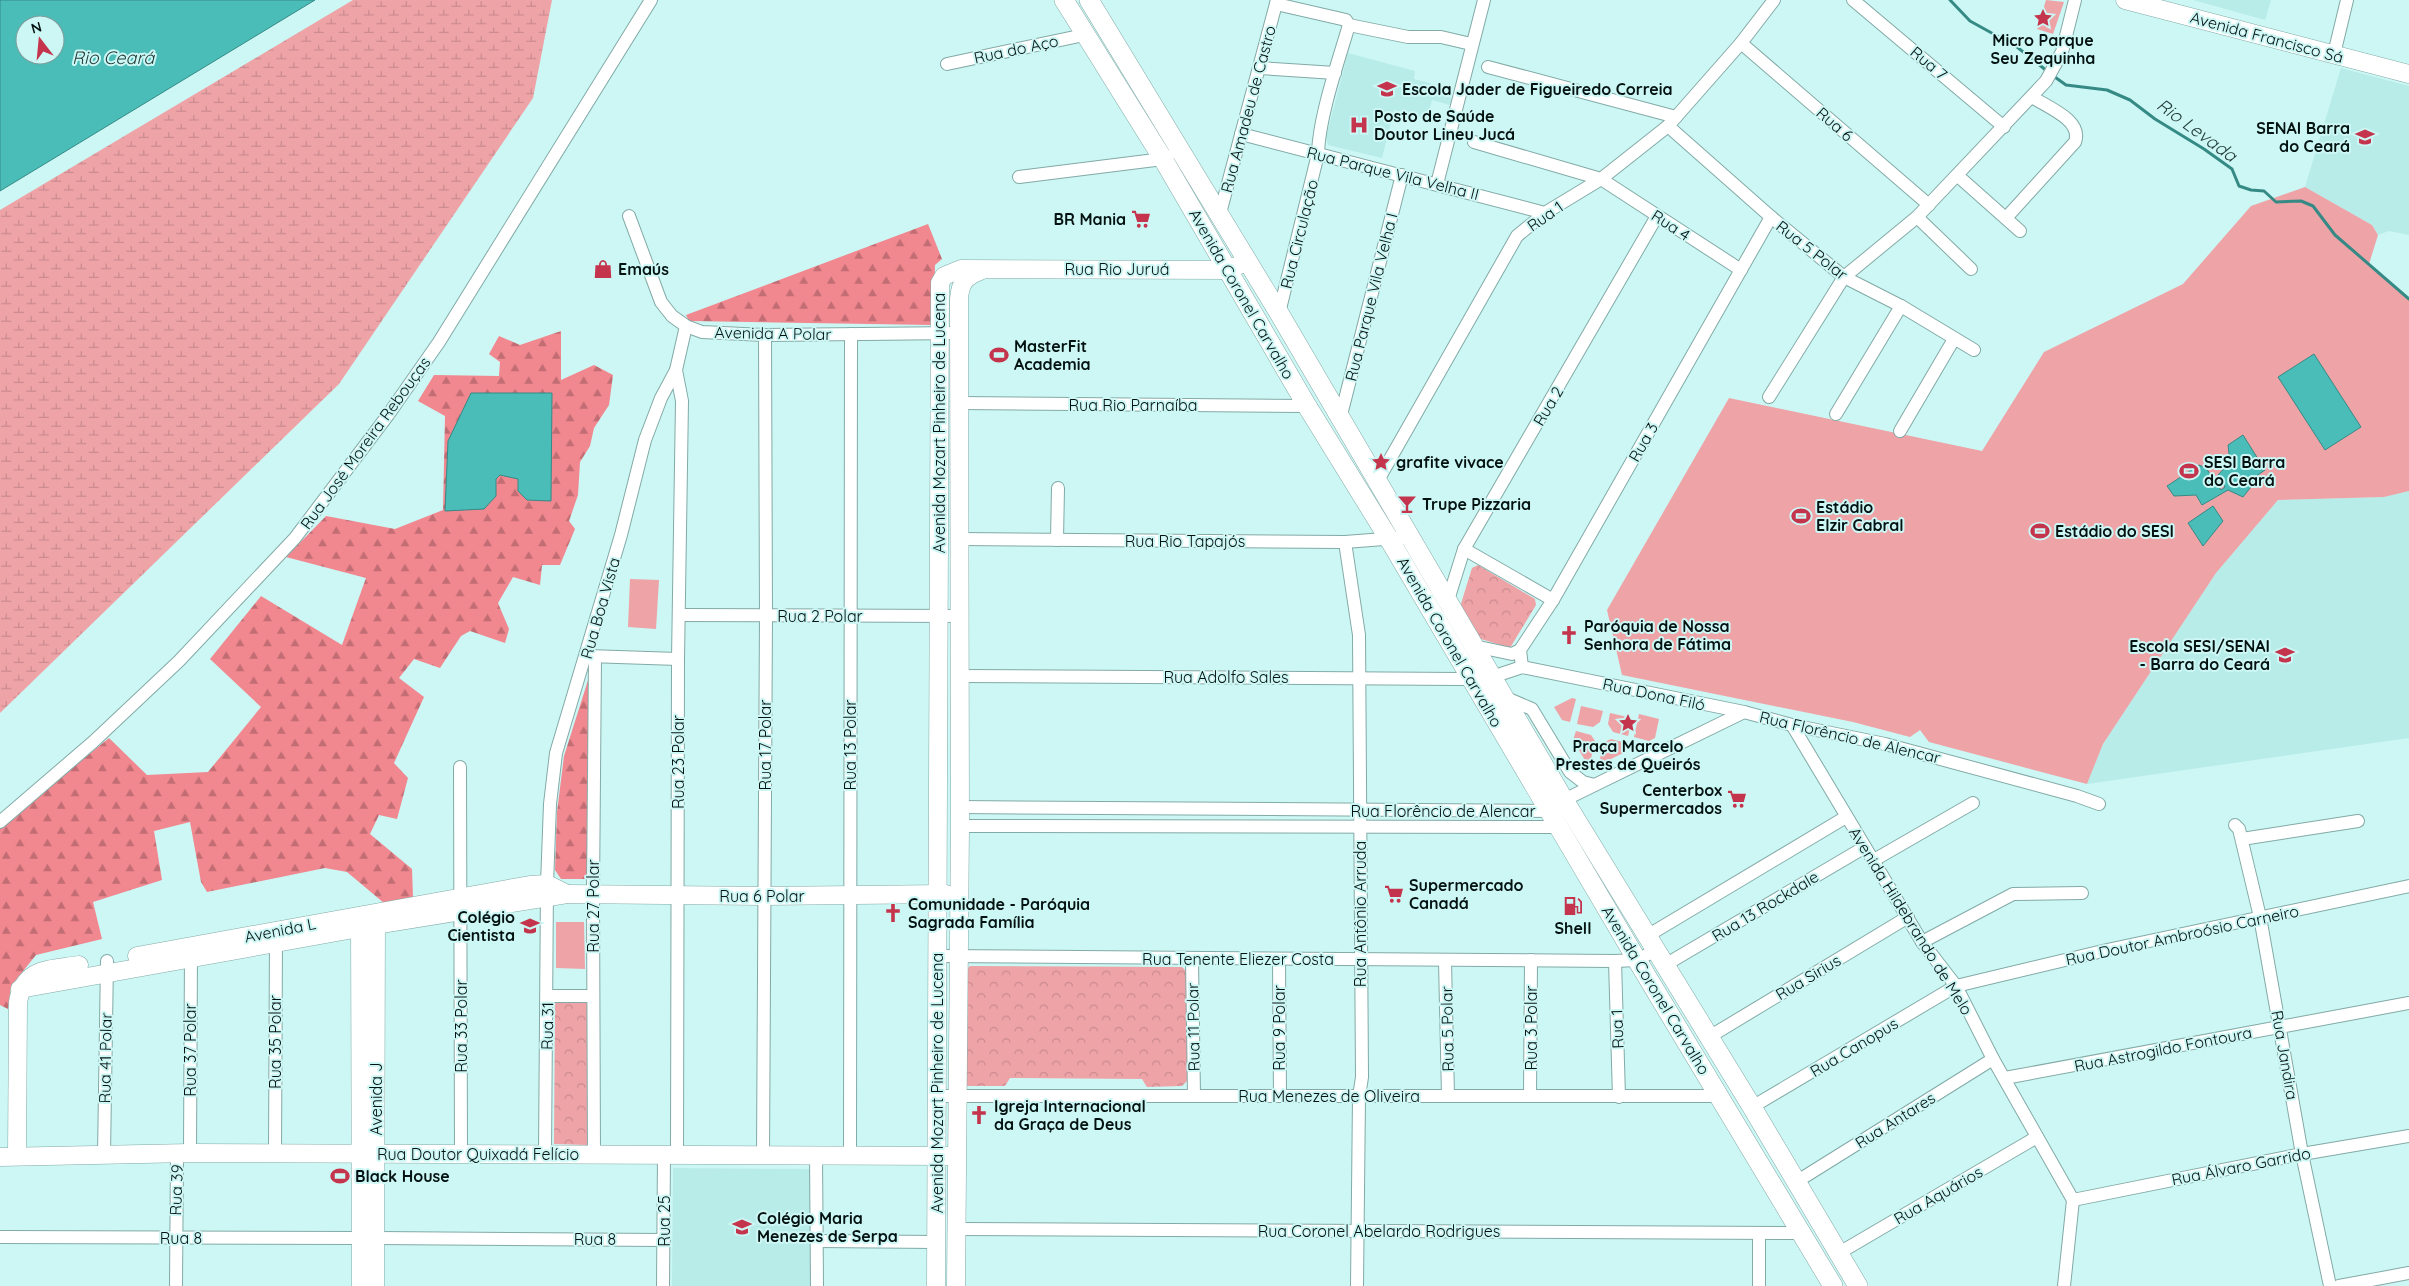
<svg xmlns="http://www.w3.org/2000/svg" width="2409" height="1286" viewBox="0 0 2409 1286" font-family="Quicksand,sans-serif">
  <defs>
    <pattern id="forest-firs" width="22" height="20" patternUnits="userSpaceOnUse" patternTransform="scale(1.25)"><rect width="22" height="20" fill="#f1878f"/><path d="M5 1l3.5 6h-7zM16 11l3.5 6h-7z" fill="#c16d73"/></pattern>
    <pattern id="wetland-marsh" width="20" height="14" patternUnits="userSpaceOnUse" patternTransform="scale(1.25)"><rect width="20" height="14" fill="#eea3a7"/><path d="M1 5h8M5 5V1M11 12h8M15 12V8" fill="none" stroke="#ca8b8f"/></pattern>
    <pattern id="park-crowns" width="20" height="18" patternUnits="userSpaceOnUse" patternTransform="scale(1.25)"><rect width="20" height="18" fill="#eea3a7"/><path d="M2 6a3 3 0 1 1 6 0M12 15a3 3 0 1 1 6 0" fill="none" stroke="#ca8b8f"/></pattern>
  </defs>
  <rect width="100%" height="100%" fill="#cdf7f4"/>
  <g fill="#b8ece9">
    <polygon points="2193,0 2271,0 2265,20"/>
    <polygon points="1348,53 1415,71 1414,79 1436,85 1434,93 1452,98 1450,105 1432,100 1427,118 1394,110 1382,158 1328,145 1326,137"/>
    <polygon points="2341,68 2409,86 2409,235 2389,231 2378,235 2372,225 2305,187"/>
    <polygon points="2409,491 2409,738 2087,784 2103,744 2216,573 2278,500 2384,497"/>
    <polygon points="673,1168 812,1169 812,1286 672,1286"/>
  </g>
  <g fill="#eea3a7">
    <polygon points="2046,0 2064,2 2053,34 2037,29"/>
    <polygon points="2305,187 2372,225 2378,235 2369,264 2409,299 2409,491 2384,497 2278,500 2216,573 2103,744 2087,784 1929,742 1920,730 1910,737 1853,722 1622,675 1607,610 1729,398 1982,451 2044,352 2183,284 2251,206"/>
    <polygon points="630,579 659,580 656,629 628,627"/>
    <polygon points="1572,698 1576,699 1570,722 1562,720 1554,707"/>
    <polygon points="1581,706 1603,711 1600,722 1593,727 1577,724"/>
    <polygon points="1610,713 1632,718 1628,736 1613,732 1608,724"/>
    <polygon points="1639,714 1659,719 1655,738 1649,741 1634,737"/>
    <polygon points="1576,731 1591,735 1595,741 1589,767 1573,740"/>
    <polygon points="1611,739 1626,743 1623,753 1599,765 1603,743"/>
    <polygon points="556,922 584,922 585,969 556,968"/>
  </g>
  <g fill="url(#forest-firs)">
    <polygon points="928,224 942,259 935,265 933,325 689,321 686,315"/>
    <polygon points="561,331 561,380 594,365 613,375 609,405 594,428 590,446 580,462 578,495 569,521 575,529 560,565 542,565 540,585 513,577 498,603 509,629 505,643 470,631 461,636 440,668 414,659 399,678 424,697 394,763 408,778 397,819 379,815 370,834 412,869 413,897 384,903 347,872 325,868 207,892 201,882 190,822 154,831 162,880 93,902 102,939 36,955 11,986 8,1009 0,1005 0,827 109,738 147,775 208,772 261,707 210,659 261,596 342,645 366,578 286,557 326,516 395,529 443,510 445,416 418,401 434,375 499,376 500,362 489,354 499,336 520,345"/>
    <polygon points="590,674 589,879 561,879 555,870 557,812 564,756"/>
  </g>
  <polygon fill="url(#wetland-marsh)" points="353,0 552,0 533,98 339,384 0,713 0,210"/>
  <g fill="url(#park-crowns)">
    <polygon points="1478,565 1535,599 1536,605 1510,648 1478,638 1460,607 1472,568"/>
    <polygon points="970,966 1182,967 1190,975 1189,1079 1182,1086 1147,1087 1142,1079 1010,1078 1005,1086 964,1086 962,974"/>
    <polygon points="555,1002 589,1002 587,1145 554,1144"/>
  </g>
  <g fill="#4abdb8" stroke="#358a86" fill-rule="evenodd">
    <path d="M0 0H315L0 191ZM25 25H55V55H25Z"/>
    <polygon points="2314,354 2361,427 2325,450 2278,377"/>
    <polygon points="471,393 552,393 551,501 527,500 518,491 518,479 500,475 496,479 496,496 484,509 445,511 448,441"/>
    <polygon points="2243,435 2265,470 2252,479 2254,483 2243,497 2228,490 2202,505 2196,495 2174,496 2167,486 2199,465 2206,468 2221,490 2225,487 2218,475 2230,462 2228,445"/>
    <polygon points="2213,506 2223,521 2203,546 2188,523"/>
  </g>
  <g fill="none" stroke-linecap="round" stroke-linejoin="round">
    <g stroke="#358a86" stroke-width="3">
      <polyline points="1950,0 1970,21 2017,47 2047,71"/>
      <polyline points="2052,75 2066,85 2107,90 2130,100 2155,119 2204,149 2232,169 2239,186 2251,190 2264,191 2276,202 2301,201 2313,206 2335,235 2409,299"/>
    </g>
    <g stroke="#82aaa7" stroke-width="14">
      <g id="street">
        <polyline points="1853,0 2004,127"/>
        <polyline points="1276,4 1346,20 1349,25 1408,37 1441,37 1471,44"/>
        <polyline points="1741,43 1929,205"/>
        <polyline points="2334,54 2347,0"/>
        <polyline points="947,64 1084,35"/>
        <polyline points="1488,67 1676,117"/>
        <polyline points="1260,68 1335,73"/>
        <polyline points="1668,126 1771,217 1844,277 1901,306 1974,350"/>
        <polyline points="1241,134 1545,213"/>
        <polyline points="1474,142 1601,179 1741,270"/>
        <polyline points="1958,176 2020,231"/>
        <polyline points="1019,177 1163,159 1168,156"/>
        <polyline points="1437,184 1484,0"/>
        <polyline points="629,216 661,302 672,316 686,326 702,332 765,335 959,333"/>
        <polyline points="1219,217 1277,0"/>
        <polyline points="1917,217 1971,269"/>
        <path d="M2006 218 2075 142C2083 120 2047 107 2032 97"/>
        <path d="M1279 313 1318 154C1319 117 1338 62 1349 25"/>
        <polyline points="676,370 682,401 678,659 677,1155"/>
        <polyline points="1769,397 1844,277 1917,217 2046,81 2062,52 2075,0"/>
        <polyline points="960,403 1307,406"/>
        <polyline points="1836,414 1901,306"/>
        <polyline points="1340,419 1402,175"/>
        <polyline points="1900,431 1954,339"/>
        <polyline points="1377,482 1517,236 1545,213 1601,179 1668,126 1741,43 1774,0"/>
        <polyline points="960,539 1345,542 1410,537"/>
        <polyline points="1057,540 1058,488"/>
        <polyline points="1345,542 1359,635 1362,1077 1359,1097 1357,1286"/>
        <polyline points="1464,549 1553,600"/>
        <polyline points="1448,600 1464,549 1657,216"/>
        <polyline points="679,615 960,616"/>
        <polyline points="1474,646 1512,654 1520,650"/>
        <polyline points="588,656 678,659"/>
        <polyline points="1522,667 1520,650 1553,600 1771,217"/>
        <polyline points="959,676 1461,679 1492,677 1522,667 1744,712 1792,725 1885,744 2077,796 2099,804"/>
        <polyline points="1504,697 1532,709 1570,772 1583,782 1594,785"/>
        <polyline points="1792,725 1922,942 1956,986 1993,1059 2073,1200 2064,1286"/>
        <polyline points="460,767 461,1154"/>
        <polyline points="960,807 1550,811 1564,800 1744,712"/>
        <polyline points="0,822 93,742 179,661 295,538 388,415 439,342 651,0"/>
        <polyline points="2235,825 2239,829 2260,917 2302,1154 2330,1286"/>
        <polyline points="960,826 1559,827"/>
        <polyline points="2242,839 2358,821"/>
        <polyline points="1874,860 1973,803"/>
        <polyline points="1647,936 1846,817"/>
        <polyline points="1922,942 2013,894 2082,893"/>
        <polyline points="938,956 1615,961 1637,960 1656,950"/>
        <polyline points="1192,959 1194,1096"/>
        <polyline points="1279,959 1280,1096"/>
        <polyline points="1445,961 1448,1096"/>
        <polyline points="1615,961 1619,1097"/>
        <polyline points="1665,965 1865,847"/>
        <polyline points="548,996 593,996"/>
        <polyline points="1709,1037 1908,917"/>
        <polyline points="2005,1078 2409,1003"/>
        <polyline points="937,1096 1720,1096"/>
        <polyline points="1530,1096 1531,960"/>
        <polyline points="1752,1107 1956,986 2107,950 2409,886"/>
        <polyline points="190,1153 191,951"/>
        <polyline points="275,1154 276,936"/>
        <polyline points="104,1155 107,961"/>
        <polyline points="545,1155 547,884 550,804 556,753 621,535 645,440 661,398 676,370 686,326"/>
        <polyline points="594,1155 593,894 595,657"/>
        <polyline points="763,1155 766,616 765,335"/>
        <polyline points="816,1156 817,1286"/>
        <polyline points="850,1156 851,334"/>
        <polyline points="1796,1182 1993,1059"/>
        <polyline points="2073,1200 2302,1154 2409,1136"/>
        <polyline points="957,1229 1801,1233"/>
        <polyline points="0,1237 361,1238"/>
        <polyline points="377,1238 664,1240"/>
        <polyline points="817,1241 936,1242"/>
        <polyline points="1839,1253 2037,1137"/>
        <polyline points="176,1286 177,1153"/>
        <polyline points="663,1286 664,1155"/>
        <polyline points="1759,1286 1759,1233"/>
        <polyline points="2339,1286 2409,1273"/>
      </g>
    </g>
    <g stroke="#82aaa7" stroke-width="19">
      <g id="secondary">
        <polyline points="2125,0 2409,74"/>
        <polyline points="360,917 361,1286"/>
        <polyline points="137,956 530,885 547,884 567,894"/>
        <polyline points="20,989 376,925 567,894 764,896 946,894"/>
        <path d="M17 1156 18 1002C24 967 49 970 79 965"/>
        <polyline points="0,1157 190,1153 949,1156"/>
        <polyline points="375,1286 376,914"/>
        <polyline points="936,1286 940,283 944,276 961,269 1228,270 1241,264 1245,259"/>
        <path d="M956 1286 960 826 959 299C960 282 966 276 982 270"/>
      </g>
    </g>
    <g stroke="#82aaa7" stroke-width="20">
      <g id="primary">
        <polyline points="1064,0 1163,159 1307,406 1389,539 1637,960 1833,1286"/>
        <polyline points="1089,0 1279,313 1564,800 1752,1107 1858,1286"/>
      </g>
    </g>
    <use href="#street" stroke="#fff" stroke-width="12"/>
    <use href="#secondary" stroke="#fff" stroke-width="18"/>
    <use href="#primary" stroke="#fff" stroke-width="19"/>
  </g>
  <defs>
    <g id="sight-bare" transform="scale(1.5)"><path d="M0-6L1.8-2.2L6-1.7L2.9 1.2L3.7 5.4L0 3.3L-3.7 5.4L-2.9 1.2L-6-1.7L-1.8-2.2Z" fill="#c4344c" stroke="#cdf7f4" stroke-width="2.5" paint-order="stroke"/></g>
    <g id="school-bare" transform="scale(1.5)"><path d="M0-5L7-2L0 1L-7-2ZM-4 1L0 2.5L4 1V4Q0 6-4 4Z" fill="#c4344c" stroke="#cdf7f4" stroke-width="2.5" paint-order="stroke"/></g>
    <g id="hospital-bare" transform="scale(1.5)"><path d="M-5-5h3v3.5h4V-5h3V5h-3V1.5h-4V5h-3Z" fill="#c4344c" stroke="#cdf7f4" stroke-width="2.5" paint-order="stroke"/></g>
    <g id="university-bare" transform="scale(1.5)"><path d="M0-5L7-2L0 1L-7-2ZM-4 1L0 2.5L4 1V4Q0 6-4 4Z" fill="#c4344c" stroke="#cdf7f4" stroke-width="2.5" paint-order="stroke"/></g>
    <g id="supermarket-bare" transform="scale(1.5)"><path d="M-6-5.5h2.5l.6 2H6L4.5 2H-2.5L-4.4-4H-6ZM-1.5 3.2a1.3 1.3 0 1 0 .1 0ZM3 3.2a1.3 1.3 0 1 0 .1 0Z" fill="#c4344c" stroke="#cdf7f4" stroke-width="2.5" paint-order="stroke"/></g>
    <g id="shop-bare" transform="scale(1.5)"><path d="M-5-2.5h2.3a2.7 3.5 0 0 1 5.4 0H5L5.5 6h-11ZM-1.5-2.5h3a1.5 2.3 0 0 0-3 0Z" fill="#c4344c" stroke="#cdf7f4" stroke-width="2.5" paint-order="stroke"/></g>
    <g id="stadium-bare" transform="scale(1.5)"><path d="M0-5a6.5 5 0 1 0 0 10a6.5 5 0 1 0 0-10ZM-3.5-1.8h7v3.6h-7Z" fill="#c4344c" stroke="#cdf7f4" stroke-width="2.5" paint-order="stroke"/></g>
    <g id="bar-bare" transform="scale(1.5)"><path d="M-6-5H6L.8 .8V4.5H3.5V6h-7V4.5H-.8V.8Z" fill="#c4344c" stroke="#cdf7f4" stroke-width="2.5" paint-order="stroke"/></g>
    <g id="church-bare" transform="scale(1.5)"><path d="M-1.2-6h2.4v3.5h3.3v2.4h-3.3V6h-2.4V-.1h-3.3v-2.4h3.3Z" fill="#c4344c" stroke="#cdf7f4" stroke-width="2.5" paint-order="stroke"/></g>
    <g id="fuel-bare" transform="scale(1.5)"><path d="M-5.5-6h7V0h2V4h1.3V-2.5L3-4.5l.8-.8L6-3V5H2.5V1h-1V6h-7ZM-4.2-4.7v3.2H.2V-4.7Z" fill="#c4344c" stroke="#cdf7f4" stroke-width="2.5" paint-order="stroke"/></g>
  </defs>
  <g fill-rule="evenodd">
    <use href="#sight-bare" x="2043" y="18"/>
    <use href="#school-bare" x="1387" y="89"/>
    <use href="#hospital-bare" x="1359" y="125"/>
    <use href="#university-bare" x="2365" y="137"/>
    <use href="#supermarket-bare" x="1141" y="219"/>
    <use href="#shop-bare" x="603" y="269"/>
    <use href="#stadium-bare" x="999" y="355"/>
    <use href="#sight-bare" x="1381" y="462"/>
    <use href="#stadium-bare" x="2189" y="471"/>
    <use href="#bar-bare" x="1407" y="504"/>
    <use href="#stadium-bare" x="1801" y="516"/>
    <use href="#stadium-bare" x="2040" y="531"/>
    <use href="#church-bare" x="1569" y="635"/>
    <use href="#university-bare" x="2285" y="655"/>
    <use href="#sight-bare" x="1628" y="723"/>
    <use href="#supermarket-bare" x="1737" y="799"/>
    <use href="#supermarket-bare" x="1394" y="894"/>
    <use href="#fuel-bare" x="1573" y="906"/>
    <use href="#church-bare" x="893" y="913"/>
    <use href="#school-bare" x="530" y="926"/>
    <use href="#church-bare" x="979" y="1115"/>
    <use href="#stadium-bare" x="340" y="1176"/>
    <use href="#school-bare" x="742" y="1227"/>
  </g>
  <g text-anchor="middle" dominant-baseline="central" stroke-width="4" stroke-linejoin="round" paint-order="stroke">
    <g font-size="16" fill="#041212" stroke="#cdf7f4">
      <text transform="translate(2267 37) rotate(15)">Avenida Francisco Sá</text>
      <text transform="translate(1016 49) rotate(-12)">Rua do Aço</text>
      <text transform="translate(1929 63) rotate(40)">Rua 7</text>
      <text transform="translate(1248 109) rotate(-75)">Rua Amadeu de Castro</text>
      <text transform="translate(1835 124) rotate(41)">Rua 6</text>
      <text transform="translate(1393 173) rotate(14)">Rua Parque Vila Velha II</text>
      <text transform="translate(1545 216) rotate(-35)">Rua 1</text>
      <text transform="translate(1671 225) rotate(33)">Rua 4</text>
      <text transform="translate(1299 234) rotate(-76)">Rua Circulação</text>
      <text transform="translate(1812 250) rotate(38)">Rua 5 Polar</text>
      <text x="1117" y="269">Rua Rio Juruá</text>
      <text transform="translate(1242 294) rotate(60)">Avenida Coronel Carvalho</text>
      <text transform="translate(1371 297) rotate(-76)">Rua Parque Vila Velha I</text>
      <text transform="translate(773 333) rotate(1)">Avenida A Polar</text>
      <text x="1133" y="405">Rua Rio Parnaíba</text>
      <text transform="translate(1548 406) rotate(-59)">Rua 2</text>
      <text transform="translate(939 423) rotate(-90)">Avenida Mozart Pinheiro de Lucena</text>
      <text transform="translate(1643 442) rotate(-60)">Rua 3</text>
      <text transform="translate(365 443) rotate(-54)">Rua José Moreira Rebouças</text>
      <text x="1185" y="541">Rua Rio Tapajós</text>
      <text transform="translate(600 608) rotate(-74)">Rua Boa Vista</text>
      <text x="820" y="616">Rua 2 Polar</text>
      <text transform="translate(1450 642) rotate(60)">Avenida Coronel Carvalho</text>
      <text x="1226" y="677">Rua Adolfo Sales</text>
      <text transform="translate(1654 694) rotate(12)">Rua Dona Filó</text>
      <text transform="translate(1850 737) rotate(13)">Rua Florêncio de Alencar</text>
      <text transform="translate(765 745) rotate(-90)">Rua 17 Polar</text>
      <text transform="translate(850 745) rotate(-90)">Rua 13 Polar</text>
      <text transform="translate(678 762) rotate(-90)">Rua 23 Polar</text>
      <text x="1443" y="811">Rua Florêncio de Alencar</text>
      <text x="762" y="896">Rua 6 Polar</text>
      <text transform="translate(593 906) rotate(-90)">Rua 27 Polar</text>
      <text transform="translate(1765 906) rotate(-31)">Rua 13 Rockdale</text>
      <text transform="translate(1360 914) rotate(-90)">Rua Antônio Arruda</text>
      <text transform="translate(1911 921) rotate(58)">Avenida Hildebrando de Melo</text>
      <text transform="translate(280 930) rotate(-11)">Avenida L</text>
      <text transform="translate(2182 935) rotate(-12)">Rua Doutor Ambroósio Carneiro</text>
      <text x="1238" y="959">Rua Tenente Eliezer Costa</text>
      <text transform="translate(1808 977) rotate(-31)">Rua Sirius</text>
      <text transform="translate(1656 990) rotate(59)">Avenida Coronel Carvalho</text>
      <text transform="translate(461 1026) rotate(-90)">Rua 33 Polar</text>
      <text transform="translate(547 1026) rotate(-89)">Rua 31</text>
      <text transform="translate(1193 1027) rotate(-91)">Rua 11 Polar</text>
      <text transform="translate(1279 1028) rotate(-90)">Rua 9 Polar</text>
      <text transform="translate(1531 1028) rotate(-90)">Rua 3 Polar</text>
      <text transform="translate(1447 1029) rotate(-91)">Rua 5 Polar</text>
      <text transform="translate(1617 1029) rotate(-92)">Rua 1</text>
      <text transform="translate(275 1042) rotate(-90)">Rua 35 Polar</text>
      <text transform="translate(1854 1047) rotate(-31)">Rua Canopus</text>
      <text transform="translate(2163 1049) rotate(-11)">Rua Astrogildo Fontoura</text>
      <text transform="translate(190 1050) rotate(-90)">Rua 37 Polar</text>
      <text transform="translate(2285 1055) rotate(80)">Rua Jandira</text>
      <text transform="translate(105 1058) rotate(-89)">Rua 41 Polar</text>
      <text transform="translate(937 1083) rotate(-90)">Avenida Mozart Pinheiro de Lucena</text>
      <text x="1329" y="1096">Rua Menezes de Oliveira</text>
      <text transform="translate(376 1099) rotate(-90)">Avenida J</text>
      <text transform="translate(1895 1120) rotate(-32)">Rua Antares</text>
      <text x="478" y="1154">Rua Doutor Quixadá Felício</text>
      <text transform="translate(2241 1166) rotate(-11)">Rua Álvaro Garrido</text>
      <text transform="translate(176 1190) rotate(-88)">Rua 39</text>
      <text transform="translate(1938 1195) rotate(-30)">Rua Aquários</text>
      <text transform="translate(664 1221) rotate(-90)">Rua 25</text>
      <text x="1379" y="1231">Rua Coronel Abelardo Rodrigues</text>
      <text x="181" y="1238">Rua 8</text>
      <text x="595" y="1239">Rua 8</text>
    </g>
    <g font-size="16" font-weight="bold" fill="#041212" stroke="#cdf7f4" text-anchor="start">
      <text x="2043" y="40" text-anchor="middle">Micro Parque<tspan x="2043" dy="18">Seu Zequinha</tspan></text>
      <text x="1402" y="89">Escola Jader de Figueiredo Correia</text>
      <text x="1374" y="116">Posto de Saúde<tspan x="1374" dy="18">Doutor Lineu Jucá</tspan></text>
      <text x="2350" y="128" text-anchor="end">SENAI Barra<tspan x="2350" dy="18">do Ceará</tspan></text>
      <text x="1126" y="219" text-anchor="end">BR Mania</text>
      <text x="618" y="269">Emaús</text>
      <text x="1014" y="346">MasterFit<tspan x="1014" dy="18">Academia</tspan></text>
      <text x="1396" y="462">grafite vivace</text>
      <text x="2204" y="462">SESI Barra<tspan x="2204" dy="18">do Ceará</tspan></text>
      <text x="1422" y="504">Trupe Pizzaria</text>
      <text x="1816" y="507">Estádio<tspan x="1816" dy="18">Elzir Cabral</tspan></text>
      <text x="2055" y="531">Estádio do SESI</text>
      <text x="1584" y="626">Paróquia de Nossa<tspan x="1584" dy="18">Senhora de Fátima</tspan></text>
      <text x="2270" y="646" text-anchor="end">Escola SESI/SENAI<tspan x="2270" dy="18">- Barra do Ceará</tspan></text>
      <text x="1628" y="746" text-anchor="middle">Praça Marcelo<tspan x="1628" dy="18">Prestes de Queirós</tspan></text>
      <text x="1722" y="790" text-anchor="end">Centerbox<tspan x="1722" dy="18">Supermercados</tspan></text>
      <text x="1409" y="885">Supermercado<tspan x="1409" dy="18">Canadá</tspan></text>
      <text x="908" y="904">Comunidade - Paróquia<tspan x="908" dy="18">Sagrada Família</tspan></text>
      <text x="515" y="917" text-anchor="end">Colégio<tspan x="515" dy="18">Cientista</tspan></text>
      <text x="1573" y="928" text-anchor="middle">Shell</text>
      <text x="994" y="1106">Igreja Internacional<tspan x="994" dy="18">da Graça de Deus</tspan></text>
      <text x="355" y="1176">Black House</text>
      <text x="757" y="1218">Colégio Maria<tspan x="757" dy="18">Menezes de Serpa</tspan></text>
    </g>
    <g font-size="18" font-style="italic" fill="#1e3836" stroke="#cdf7f4">
      <text x="113" y="57">Rio Ceará</text>
      <text transform="translate(2197 130) rotate(36)">Rio Levada</text>
    </g>
  </g>
  <g transform="translate(40 40) rotate(344)"><circle r="24" fill="#cdf7f4" stroke="#7d9b9a"/>
  <path d="M0-4L9 19L0 12L-9 19Z" fill="#c4344c"/>
  <text y="-8" font-size="14" font-weight="bold" text-anchor="middle" fill="#041212">N</text>
  </g>
</svg>
